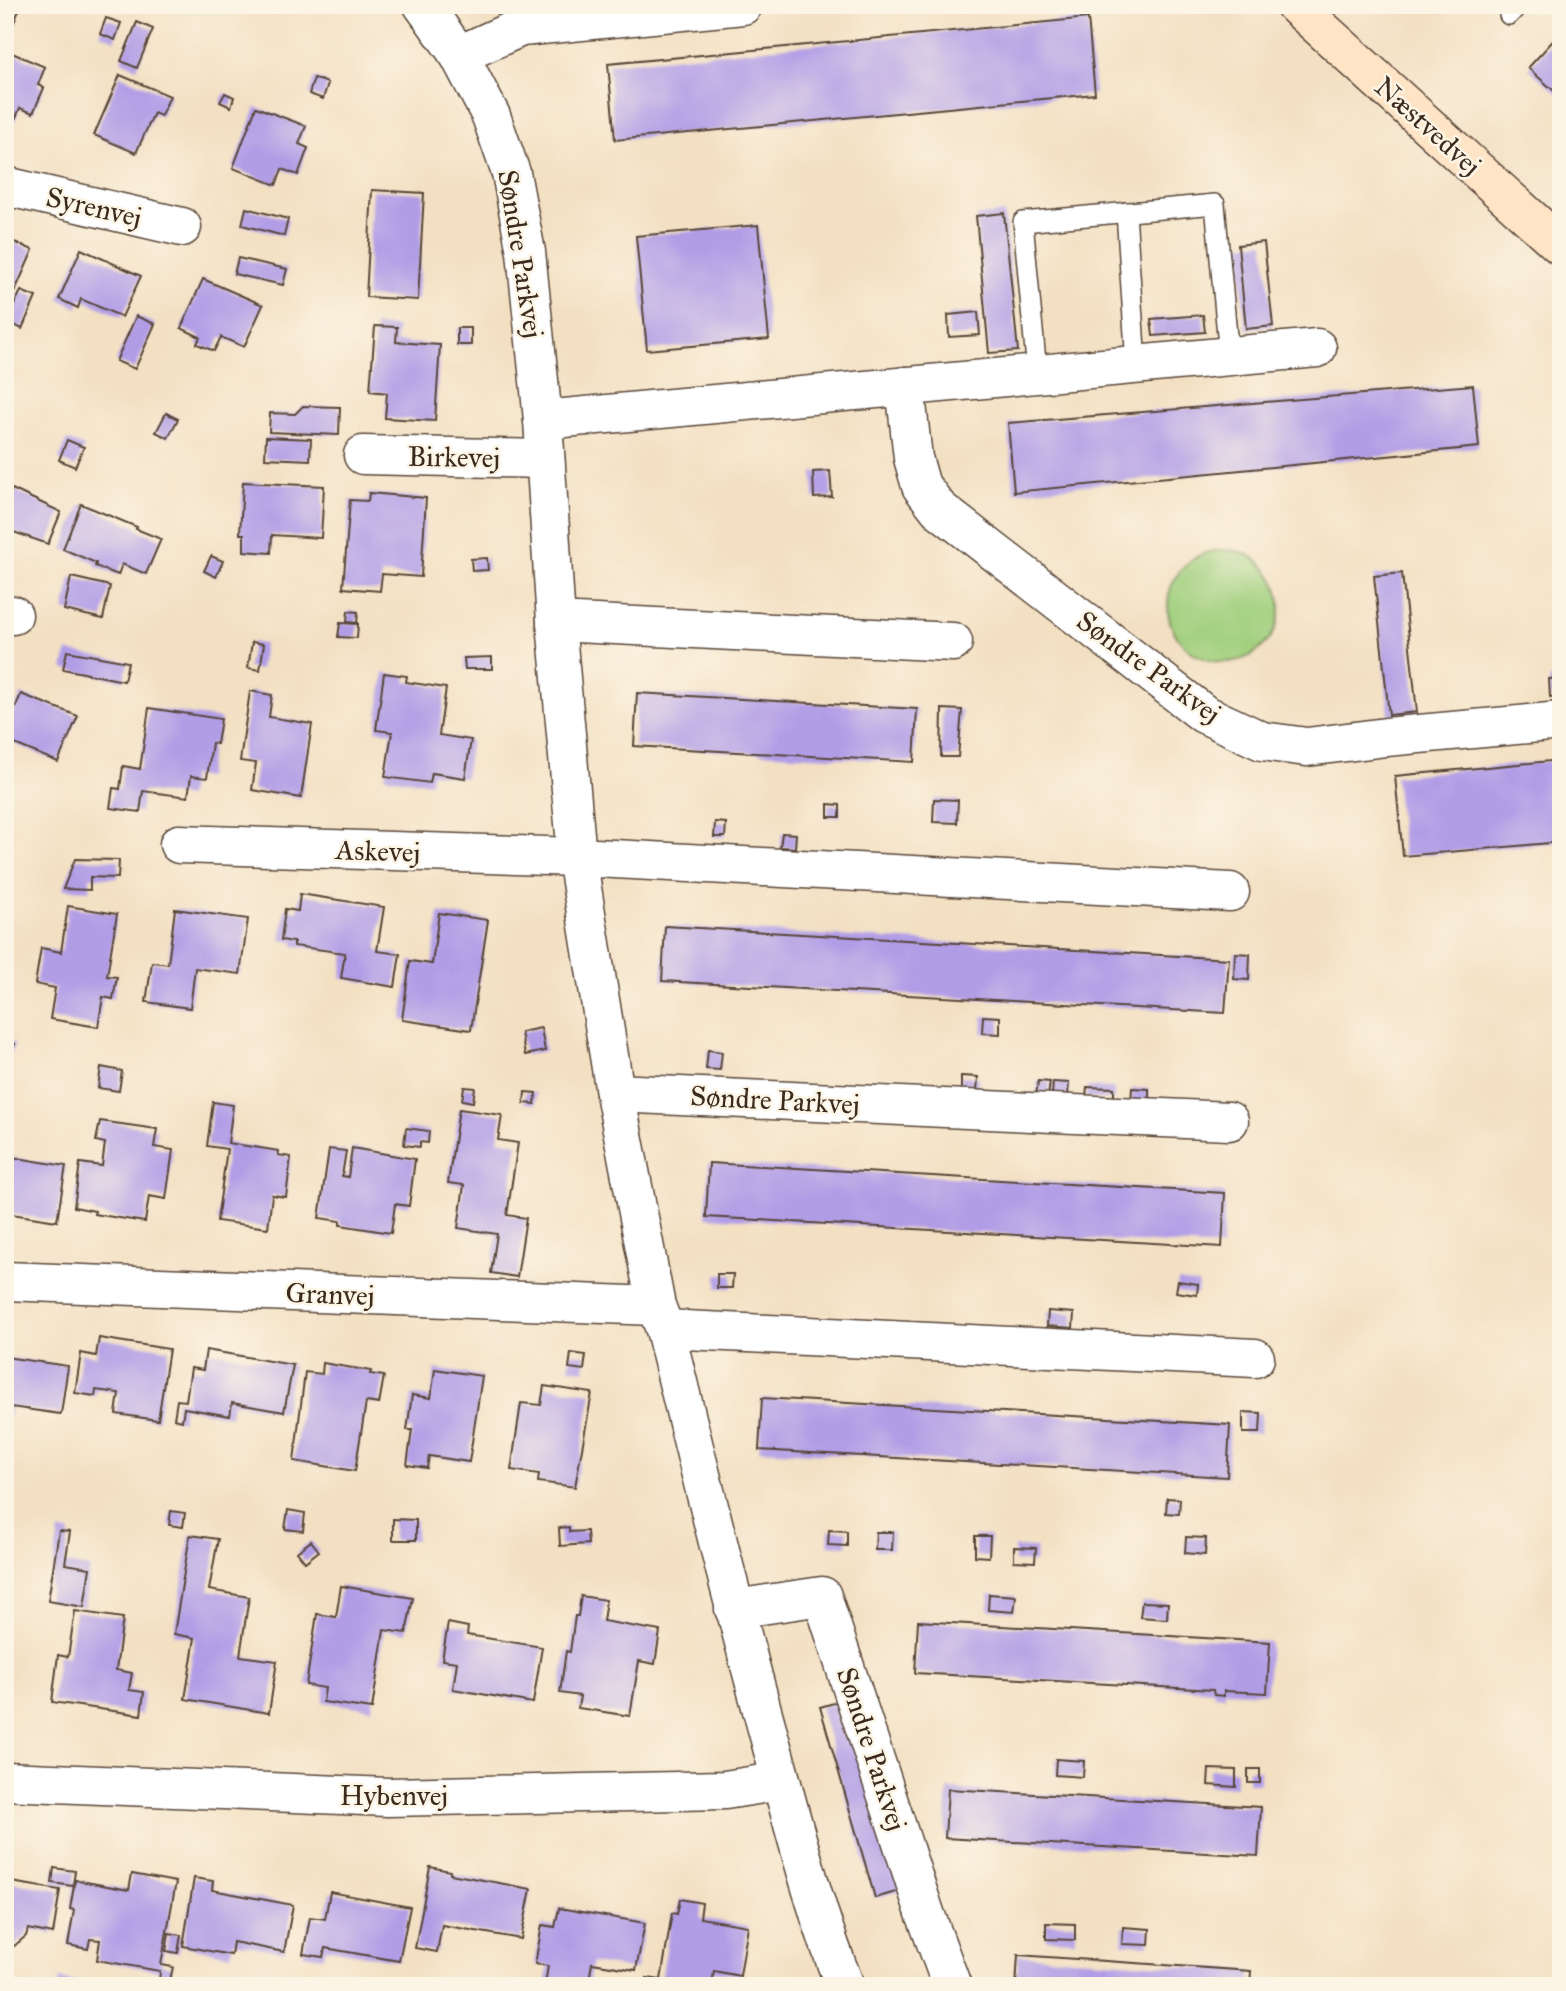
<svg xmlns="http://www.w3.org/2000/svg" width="1566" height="1991" viewBox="0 0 1566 1991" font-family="'IM FELL Great Primer',serif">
  <rect width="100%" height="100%" fill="#fcf5e5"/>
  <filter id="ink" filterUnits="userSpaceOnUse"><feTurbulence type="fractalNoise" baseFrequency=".0143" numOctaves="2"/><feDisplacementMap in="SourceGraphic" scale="14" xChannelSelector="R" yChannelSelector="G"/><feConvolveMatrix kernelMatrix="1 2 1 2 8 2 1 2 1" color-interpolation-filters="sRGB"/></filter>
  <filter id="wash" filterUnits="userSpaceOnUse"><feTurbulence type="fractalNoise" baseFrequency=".00686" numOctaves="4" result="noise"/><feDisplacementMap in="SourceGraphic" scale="28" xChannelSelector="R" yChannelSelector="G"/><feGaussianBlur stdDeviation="1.57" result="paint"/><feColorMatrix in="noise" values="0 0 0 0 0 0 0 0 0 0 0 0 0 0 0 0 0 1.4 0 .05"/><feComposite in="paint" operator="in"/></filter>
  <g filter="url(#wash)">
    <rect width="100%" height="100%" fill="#f3e0c3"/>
    <circle fill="#a0cf7d" stroke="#6e7c4e" stroke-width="2" cx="1224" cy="606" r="56"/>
    <g id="blocks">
      <g fill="#b19de6">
        <polygon points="5,5 21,5 5,45"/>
        <polygon points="106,18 121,23 115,40 100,34"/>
        <polygon points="1088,18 1095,94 615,140 608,64"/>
        <polygon points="137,22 153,29 137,68 121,61"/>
        <polygon points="1561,32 1561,97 1528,68"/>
        <polygon points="5,50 45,67 38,85 44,88 33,113 20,108 13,124 5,121"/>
        <polygon points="120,75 170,96 161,116 154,113 136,153 94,135"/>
        <polygon points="314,78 328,83 323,99 309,94"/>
        <polygon points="225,93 234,97 231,107 220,102"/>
        <polygon points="256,107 306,126 299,144 308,148 298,175 282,169 276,185 233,168"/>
        <polygon points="372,190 424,193 418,300 366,297"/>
        <polygon points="246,208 288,219 284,236 242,225"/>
        <polygon points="1004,213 1018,351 989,353 976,216"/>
        <polygon points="758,225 769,339 647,350 636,236"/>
        <polygon points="5,238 33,250 15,291 5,287"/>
        <polygon points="1264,242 1273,326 1246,329 1238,245"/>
        <polygon points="81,249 141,276 122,317 81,299 78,308 59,299"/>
        <polygon points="238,258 287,269 283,285 234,274"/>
        <polygon points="203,279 263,305 244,347 221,337 214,351 197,344 200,337 181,328"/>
        <polygon points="21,291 36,297 22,329 6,321"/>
        <polygon points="978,312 980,335 949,337 948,315"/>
        <polygon points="1203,315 1205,332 1153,336 1151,319"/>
        <polygon points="136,316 155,324 135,369 116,361"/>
        <polygon points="375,326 397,327 396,342 440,345 435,421 385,418 387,393 370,391"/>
        <rect x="457" y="328" width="14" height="17"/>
        <polygon points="1473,385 1479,447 1014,492 1008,423"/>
        <polygon points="303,406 340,407 339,435 269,432 270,413 295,414"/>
        <polygon points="166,413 178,419 168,438 156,432"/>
        <polygon points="266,437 311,439 310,460 265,458"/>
        <polygon points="67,440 84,447 75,467 59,460"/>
        <polygon points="830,471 832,497 814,498 813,472"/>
        <polygon points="243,482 324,486 321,538 272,535 271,553 244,551 244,534 240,534"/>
        <polygon points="12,489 61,512 48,544 5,529 5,496 8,497"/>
        <polygon points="369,493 426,498 421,577 382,574 380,591 343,588 350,500 368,501"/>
        <polygon points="81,504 137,527 136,529 161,539 146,574 122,564 118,575 95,566 96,563 63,549"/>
        <polygon points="211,556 223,561 216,577 204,571"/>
        <polygon points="487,558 488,570 472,571 471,559"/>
        <polygon points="1402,573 1417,712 1389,715 1374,576"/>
        <polygon points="71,577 110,586 103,619 64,610"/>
        <polygon points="348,611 358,612 357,623 347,622"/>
        <polygon points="340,623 358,624 357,638 338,637"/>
        <polygon points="252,642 264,644 260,670 248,668"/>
        <polygon points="67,651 128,662 124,681 63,669"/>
        <polygon points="492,657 492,669 465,669 464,658"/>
        <polygon points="384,673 407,676 406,682 446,688 439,735 471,740 465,778 432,773 430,783 385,777 392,732 376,730"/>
        <polygon points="1561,678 1561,696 1550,697 1549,679"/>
        <polygon points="250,691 272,695 269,717 312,724 301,798 252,790 256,763 240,761"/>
        <polygon points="637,693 917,709 914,762 634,746"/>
        <polygon points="21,694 78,716 58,762 5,740 5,732"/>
        <polygon points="149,708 221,719 217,744 212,743 207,778 191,776 188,797 143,791 140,812 110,808 113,788 120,789 123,766 140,769"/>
        <polygon points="942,709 962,710 958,757 941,757"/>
        <polygon points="1561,760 1561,842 1403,856 1395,776"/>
        <polygon points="934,799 958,800 957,823 933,822"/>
        <polygon points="828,804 840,805 840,817 828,817"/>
        <polygon points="715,822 726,823 725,837 714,837"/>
        <polygon points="782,833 796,834 795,848 780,847"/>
        <polygon points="75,859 119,860 118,878 90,877 90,890 63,889"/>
        <polygon points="300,894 384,907 377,951 400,954 395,987 341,978 345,953 294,946 294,942 281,940 285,909 298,911"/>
        <polygon points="68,906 117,914 107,976 117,977 113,999 103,997 98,1027 50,1019 55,988 35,984 41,948 61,952"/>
        <polygon points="175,909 248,919 240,974 195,968 190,1008 146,1002 152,962 168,964"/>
        <polygon points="439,913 488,920 471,1030 402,1020 410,961 432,964"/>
        <polygon points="665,926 1229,959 1225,1013 662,981"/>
        <polygon points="1235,953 1250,954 1249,980 1234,979"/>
        <polygon points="983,1016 1000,1017 1000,1034 982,1033"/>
        <polygon points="541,1028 545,1051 525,1055 521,1032"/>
        <polygon points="5,1040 15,1044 8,1059 5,1058"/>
        <polygon points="708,1050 722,1052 720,1070 706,1069"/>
        <polygon points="101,1067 122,1071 119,1091 98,1088"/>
        <polygon points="961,1076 978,1077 977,1092 961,1092"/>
        <polygon points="1038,1081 1050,1082 1048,1097 1036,1096"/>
        <polygon points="1053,1082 1069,1083 1068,1096 1052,1095"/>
        <polygon points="464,1087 475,1088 473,1102 462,1100"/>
        <polygon points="1087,1087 1114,1088 1114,1100 1086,1098"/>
        <polygon points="1132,1088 1149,1089 1149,1103 1131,1102"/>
        <polygon points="525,1092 536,1093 535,1104 524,1103"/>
        <polygon points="213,1102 233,1105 228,1143 279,1151 278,1155 291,1157 286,1197 272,1195 268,1228 217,1221 227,1149 207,1146"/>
        <polygon points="459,1109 502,1115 498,1140 518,1143 507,1215 526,1218 517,1277 491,1273 497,1234 458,1228 464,1185 448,1183"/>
        <polygon points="100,1121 157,1129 154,1147 173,1150 166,1199 149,1196 145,1222 94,1214 95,1211 74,1207 80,1163 102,1166 105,1143 96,1141"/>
        <polygon points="406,1128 429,1131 428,1143 420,1142 420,1147 404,1145"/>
        <polygon points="352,1148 415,1159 409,1206 395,1204 391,1233 340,1225 340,1221 319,1218 329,1149 346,1151 342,1176 348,1177"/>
        <polygon points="5,1156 66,1166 57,1221 5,1213"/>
        <polygon points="709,1163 1225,1193 1222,1247 706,1217"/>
        <polygon points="717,1274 733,1274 732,1288 717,1288"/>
        <polygon points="1178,1281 1198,1284 1197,1295 1176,1292"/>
        <polygon points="1048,1311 1074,1313 1073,1328 1047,1326"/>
        <polygon points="99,1338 169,1349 158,1420 116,1414 119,1393 96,1390 95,1396 75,1393 81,1353 96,1356"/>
        <polygon points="206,1350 293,1365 284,1412 232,1403 230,1416 184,1408 182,1421 174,1419 177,1400 186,1401 191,1368 203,1370"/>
        <polygon points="571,1353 586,1355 584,1370 569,1368"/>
        <polygon points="5,1357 68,1366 61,1414 11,1407 5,1433"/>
        <polygon points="323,1363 371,1371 370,1374 384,1376 379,1404 366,1402 355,1471 294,1461 305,1372 322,1374"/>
        <polygon points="435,1369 482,1376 469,1462 429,1456 427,1468 407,1465 412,1430 407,1430 412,1395 431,1398"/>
        <polygon points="544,1386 592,1393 575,1487 538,1482 539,1474 511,1470 521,1403 541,1405"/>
        <polygon points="762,1398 1230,1425 1227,1477 759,1450"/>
        <polygon points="1243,1412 1261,1413 1260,1433 1243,1433"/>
        <polygon points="1167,1498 1180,1499 1179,1514 1166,1513"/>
        <polygon points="288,1510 305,1513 303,1531 285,1529"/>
        <polygon points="171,1511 185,1513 183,1527 169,1525"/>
        <polygon points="393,1519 416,1520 416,1540 393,1540"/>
        <polygon points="569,1527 569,1532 587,1531 588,1544 560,1546 559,1528"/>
        <polygon points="829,1530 847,1531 847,1546 828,1545"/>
        <polygon points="59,1531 70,1532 65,1564 90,1568 84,1607 48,1601"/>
        <polygon points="876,1532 893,1532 892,1550 875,1550"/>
        <polygon points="190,1535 218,1539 209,1590 249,1597 240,1656 277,1661 269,1713 185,1699 195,1638 174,1634"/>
        <polygon points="975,1536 990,1536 989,1557 975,1556"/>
        <polygon points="1186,1537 1206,1538 1205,1555 1185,1553"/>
        <polygon points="311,1541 319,1551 305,1562 297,1552"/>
        <polygon points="1014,1547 1036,1548 1035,1562 1014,1561"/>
        <polygon points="341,1586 413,1598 406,1633 384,1630 372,1709 323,1702 325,1688 306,1685 317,1614 336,1617"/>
        <polygon points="989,1594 1016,1596 1014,1612 988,1610"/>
        <polygon points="581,1596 606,1600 603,1621 660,1631 655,1664 639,1661 630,1716 578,1708 580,1696 560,1693 566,1651 570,1652 575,1616 578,1616"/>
        <polygon points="1142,1602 1168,1603 1167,1619 1140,1617"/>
        <polygon points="75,1611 123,1618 116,1670 132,1673 129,1690 144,1692 141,1715 52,1702 58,1655 68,1657"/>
        <polygon points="918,1621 1270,1642 1267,1693 1224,1691 1224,1696 1214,1695 1213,1690 915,1673"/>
        <polygon points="448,1623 468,1627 467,1635 542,1647 533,1703 453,1689 457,1662 442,1660"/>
        <polygon points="848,1699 903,1890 875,1898 820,1707"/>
        <polygon points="1056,1759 1084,1761 1083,1777 1055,1775"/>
        <polygon points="1209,1769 1236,1770 1236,1787 1208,1785"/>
        <rect x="1248" y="1769" width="12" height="14"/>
        <polygon points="948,1789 1261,1807 1258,1856 945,1838"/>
        <polygon points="430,1867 450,1871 450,1874 531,1889 521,1939 442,1925 437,1952 415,1948"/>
        <polygon points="54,1868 75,1871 73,1886 52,1883"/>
        <polygon points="132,1874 176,1882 161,1965 173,1967 169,1984 159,1982 160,1971 97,1960 100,1940 90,1939 88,1949 68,1945 74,1910 70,1909 75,1880 129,1890"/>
        <polygon points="194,1878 213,1881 212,1890 293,1905 284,1952 233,1942 231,1955 183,1946"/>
        <polygon points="5,1881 60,1890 53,1934 28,1929 26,1936 13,1947 5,1945"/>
        <polygon points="330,1892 410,1907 399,1961 325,1948 323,1957 303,1954 310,1917 325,1919"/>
        <polygon points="680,1899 702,1903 700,1918 748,1926 740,1976 714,1971 712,1986 646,1986 647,1978 661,1980 672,1913 677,1914"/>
        <polygon points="559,1908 645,1923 636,1970 592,1963 588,1986 545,1984 548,1966 535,1964 542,1925 555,1927"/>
        <polygon points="1046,1923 1075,1924 1075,1940 1046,1939"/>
        <polygon points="1123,1927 1150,1929 1149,1945 1122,1944"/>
        <polygon points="169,1933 181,1935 178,1953 166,1951"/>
        <polygon points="1018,1955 1251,1971 1250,1986 1016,1986"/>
        <polygon points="59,1979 80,1982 80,1986 58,1986"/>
      </g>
    </g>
  </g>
  <g filter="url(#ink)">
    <use href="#blocks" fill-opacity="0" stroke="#574537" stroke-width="2"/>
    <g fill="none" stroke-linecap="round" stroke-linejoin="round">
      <g stroke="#574537" stroke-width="22">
        <g id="lane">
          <polyline points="1509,15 1518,5"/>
          <polyline points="1126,212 1136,365"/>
          <polyline points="1037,373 1023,222 1215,204 1229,357"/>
        </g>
      </g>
      <g stroke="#574537" stroke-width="41">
        <g id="street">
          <path d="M423 5 459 55 491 116 511 173 526 252 543 420 556 622 577 857 615 1093 656 1306 665 1329C699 1469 734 1608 772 1747 794 1827 814 1909 845 1986"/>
          <polyline points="459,55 521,27 743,5"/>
          <polyline points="5,186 182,227"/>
          <polyline points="905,386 913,458 921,486 939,509 1204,714 1262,741 1307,747 1386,737 1561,721"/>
          <polyline points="543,420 1317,348"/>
          <polyline points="363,455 545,459"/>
          <polyline points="5,614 13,615"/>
          <polyline points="556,622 953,642"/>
          <polyline points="179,844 577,857 1230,892"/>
          <polyline points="615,1093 1229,1121"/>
          <polyline points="5,1281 656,1306"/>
          <polyline points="665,1329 1255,1358"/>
          <polyline points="734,1609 822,1596 925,1913 952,1986"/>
          <polyline points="5,1781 388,1797 725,1790 781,1781"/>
        </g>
      </g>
      <g stroke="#574537" stroke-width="41">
        <polyline id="secondary" points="1295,5 1561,246"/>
      </g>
      <use href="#lane" stroke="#fff" stroke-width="19"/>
      <use href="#street" stroke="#fff" stroke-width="38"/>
      <use href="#secondary" stroke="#ffe4c6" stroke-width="38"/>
    </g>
  </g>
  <g text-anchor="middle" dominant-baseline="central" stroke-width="5" stroke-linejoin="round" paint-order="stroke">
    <g font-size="28" fill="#3b2a1e" stroke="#fcf5e5">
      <text transform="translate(1428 126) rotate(42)">Næstvedvej</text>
      <text transform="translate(94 207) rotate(13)">Syrenvej</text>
      <text transform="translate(521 254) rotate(81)">Søndre Parkvej</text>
      <text transform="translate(454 457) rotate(1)">Birkevej</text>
      <text transform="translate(1149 667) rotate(36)">Søndre Parkvej</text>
      <text transform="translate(378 851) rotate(2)">Askevej</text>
      <text transform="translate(775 1100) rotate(3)">Søndre Parkvej</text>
      <text transform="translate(330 1294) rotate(2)">Granvej</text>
      <text transform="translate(872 1749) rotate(72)">Søndre Parkvej</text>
      <text x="394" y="1795">Hybenvej</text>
    </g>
  </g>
  <rect width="1566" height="1991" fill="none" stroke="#fcf5e5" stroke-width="28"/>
</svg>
